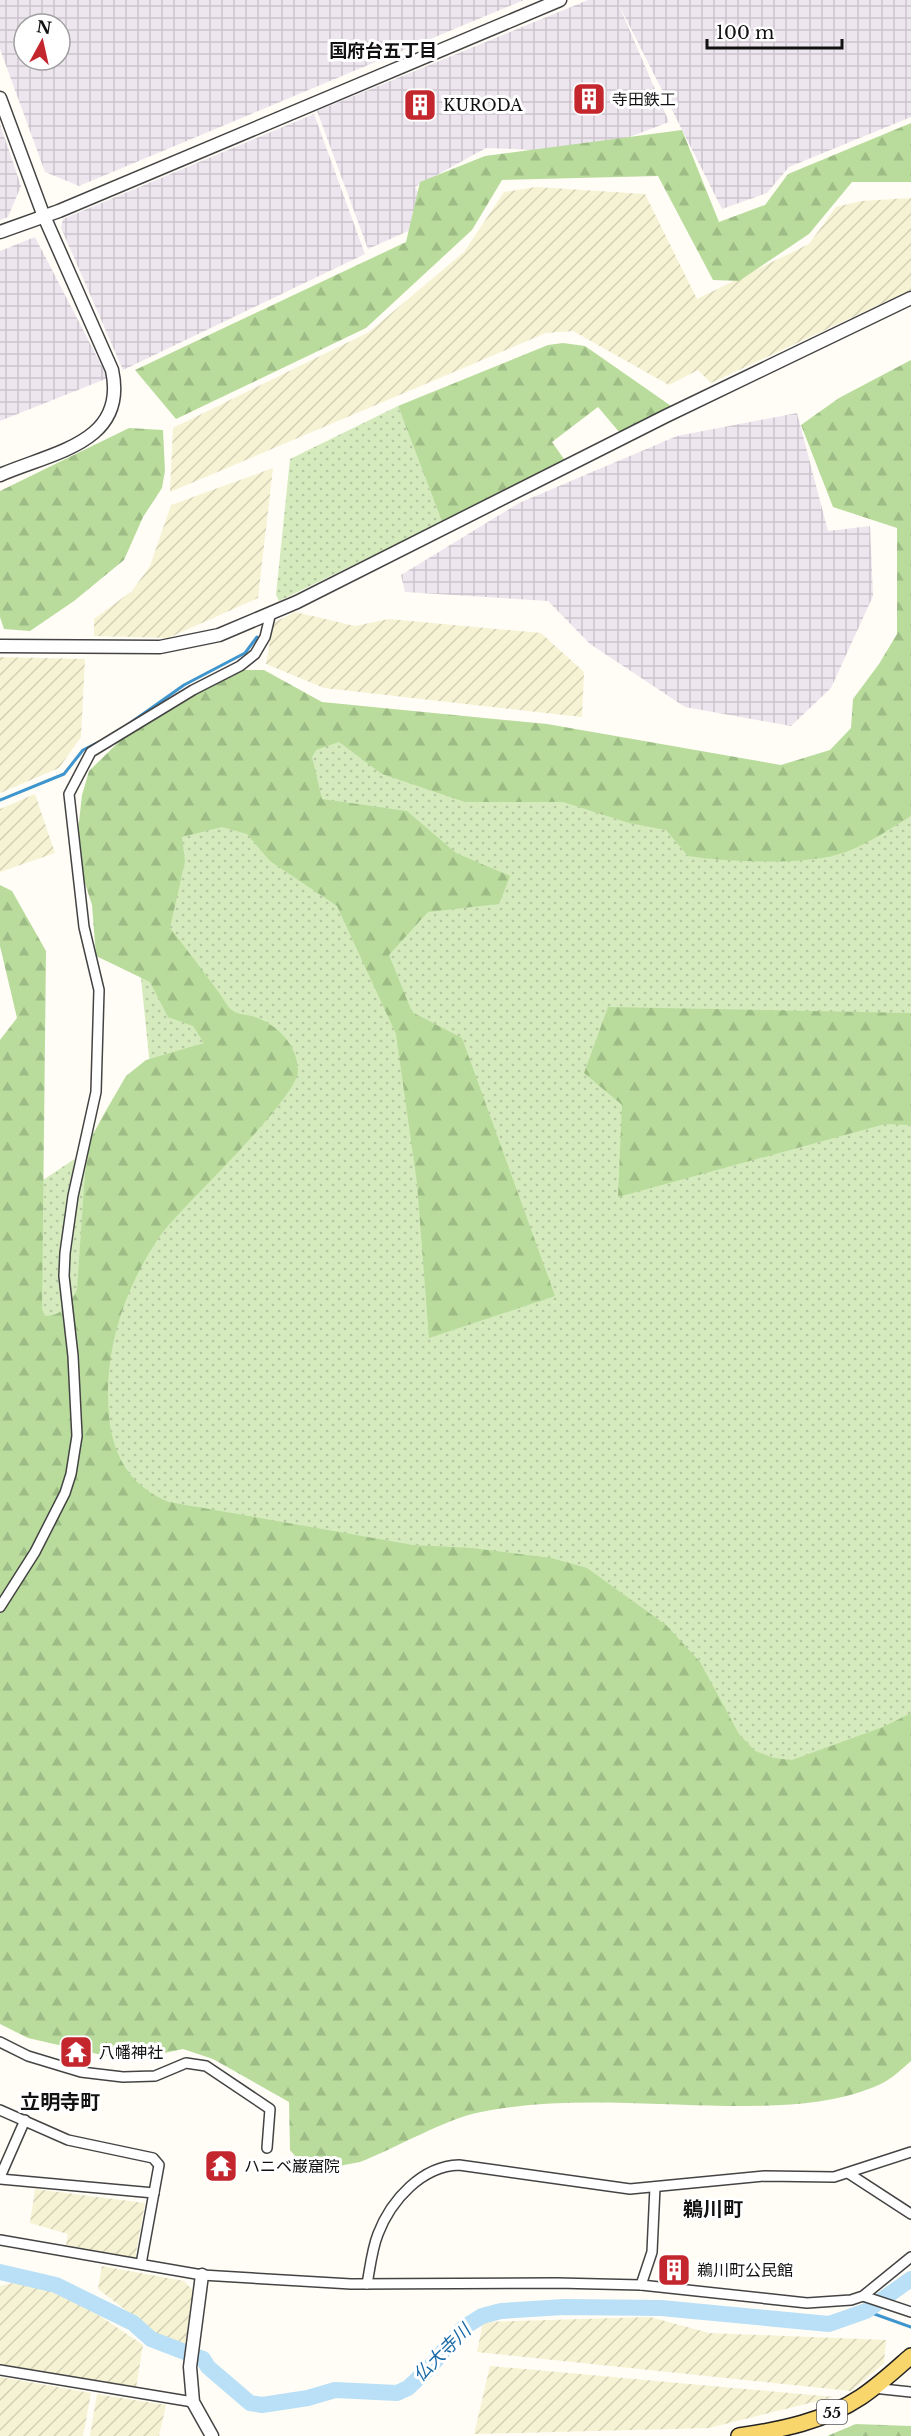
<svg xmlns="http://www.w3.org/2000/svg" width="911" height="2436" viewBox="0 0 911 2436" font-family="'Libre Baskerville','Noto Sans JP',serif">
  <defs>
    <pattern id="industrial-grid" width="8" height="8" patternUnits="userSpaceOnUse" patternTransform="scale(1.5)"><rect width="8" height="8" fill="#eee6ef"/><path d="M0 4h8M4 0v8" fill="none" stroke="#cbc4cc"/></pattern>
    <pattern id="farmland-furrows" width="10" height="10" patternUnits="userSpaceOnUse" patternTransform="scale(1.5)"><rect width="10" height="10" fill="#f6f3d4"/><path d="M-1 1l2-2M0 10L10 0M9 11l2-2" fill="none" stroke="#d2cfb5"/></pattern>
    <pattern id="grass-dots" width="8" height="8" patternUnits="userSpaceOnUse" patternTransform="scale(1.5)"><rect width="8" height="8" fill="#d5ebbd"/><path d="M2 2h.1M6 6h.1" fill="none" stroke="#b6c8a1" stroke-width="1.8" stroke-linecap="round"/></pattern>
    <pattern id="forest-firs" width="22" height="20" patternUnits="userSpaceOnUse" patternTransform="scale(1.5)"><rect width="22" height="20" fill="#b9dc9c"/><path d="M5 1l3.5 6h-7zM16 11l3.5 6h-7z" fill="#9ebc85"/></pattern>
  </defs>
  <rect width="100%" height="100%" fill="#fffdf5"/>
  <g fill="url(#industrial-grid)" fill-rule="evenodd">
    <path d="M0 0H524L79 186 45 172 0 49ZM24 24H60V60H24Z"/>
    <polygon points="588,0 911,0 911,117 789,167 767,193 722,209 618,3 669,122 590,152 486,148 415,187 433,220 368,249 317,111"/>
    <polygon points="314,114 365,254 123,370 61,228 63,219"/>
    <polygon points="0,124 21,186 8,217 0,220"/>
    <polygon points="35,237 108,378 0,421 0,251"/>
    <polygon points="797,413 828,531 870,526 873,596 831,688 791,726 685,707 590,644 548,601 405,592 401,575 519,503 677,436"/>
  </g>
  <g fill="url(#farmland-furrows)">
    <polygon points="536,187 645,194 697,299 809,244 836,207 861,201 911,198 911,290 711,383 698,370 669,385 573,331 546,333 170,492 173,428 369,332 464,252 504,192"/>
    <polygon points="273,468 258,598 168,638 94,636 94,619 132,591 150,566 171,505"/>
    <polygon points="295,612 355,626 389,619 541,633 584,672 582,717 324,688 266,664 273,623"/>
    <polygon points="0,657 85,659 81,737 59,768 0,793"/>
    <polygon points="35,794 55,853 0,872 0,809"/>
    <polygon points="35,2189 145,2203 135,2258 66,2245 68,2234 30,2223"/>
    <polygon points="102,2266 184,2281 195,2293 185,2345 157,2334 98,2289"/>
    <polygon points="21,2281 69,2295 143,2345 136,2388 0,2366 0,2286"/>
    <polygon points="650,2317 709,2333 886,2340 884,2363 851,2391 477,2352 483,2322"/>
    <polygon points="490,2366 834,2397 709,2428 474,2434"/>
    <polygon points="0,2377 91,2393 83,2436 0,2436"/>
    <polygon points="97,2394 166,2405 159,2436 90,2436"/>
  </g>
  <g fill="url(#grass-dots)">
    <polygon points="398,406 442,522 279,601 276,595 290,459"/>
    <polygon points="299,719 911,807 911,1926 0,1754 0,1272 10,1202 154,1106 121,781"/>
  </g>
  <g fill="url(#forest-firs)">
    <polygon points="911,123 911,182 852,182 809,234 739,281 713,280 658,176 502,180 472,230 366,328 176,419 135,370 406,242 420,182 485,156 682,130 719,222 765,205 788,174"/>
    <polygon points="563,343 585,346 674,408 620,433 598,407 552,442 566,462 442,522 398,406 548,345"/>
    <path d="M911 360V816C888 830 862 848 836 855 799 865 726 862 688 856L666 830 629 823 563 802H465L382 774 339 742 316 750 312 757 322 799 407 811 456 853 510 876 499 904 428 912 389 955 412 1012 462 1038 555 1296 429 1338 417 1183 396 1034 337 906 270 861 247 834 222 827 182 837 185 861 170 928C186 949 202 969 217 990 222 996 227 1007 233 1011 239 1015 249 1015 255 1017 278 1025 297 1045 298 1070 299 1099 181 1206 160 1236 124 1288 103 1353 109 1415 112 1456 131 1487 169 1502L413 1545 472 1548 551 1558 587 1568 666 1625 700 1662 739 1734 755 1751 774 1758 792 1760 883 1727 911 1713V2061C900 2071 888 2082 874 2087 827 2106 776 2106 726 2106 646 2105 561 2096 481 2112 444 2119 397 2148 360 2162L339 2166 295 2156 290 2150 289 2102 213 2059 183 2049 128 2061 28 2038 0 2024V1040L17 1018 0 946V885L12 891 46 951 42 1309 45 1316C62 1316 70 1304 77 1290L85 1173 91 1138 104 1114 126 1076 146 1060 204 1043 193 1026 168 1017 150 982 96 956 92 905 84 880 78 831 82 795 89 771 134 727 188 700 233 670H264L322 702 547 724 781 765 830 750 851 728 853 699 879 664 897 634V528L833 507 801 425 839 398Z"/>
    <polygon points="129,428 163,430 165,471 162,488 143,517 124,560 74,601 30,631 4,629 0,617 0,491"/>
    <polygon points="608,1007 911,1013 911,1125 885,1124 618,1197 622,1105 584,1073"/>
    <polygon points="856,2424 911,2426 911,2436 827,2436"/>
  </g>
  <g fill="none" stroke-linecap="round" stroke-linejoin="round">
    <g stroke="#3f96cf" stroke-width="3">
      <polyline points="126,726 184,685 245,653 257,637"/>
      <polyline points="0,800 64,774 83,750 97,743"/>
      <polyline points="866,2311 911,2327"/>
    </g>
    <polyline stroke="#b9e0f7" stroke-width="16" points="0,2272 56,2285 133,2323 151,2339 203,2359 208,2367 250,2403 262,2405 308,2398 335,2390 397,2393 408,2388 430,2367 463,2328 482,2316 501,2311 564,2307 661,2308 829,2324 866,2311 911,2279"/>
    <g stroke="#444" stroke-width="12">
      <g id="minor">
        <polyline points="0,1607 35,1552 65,1493 71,1474 77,1436 73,1356 64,1276 65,1253 73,1196 96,1092 99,990 84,927 69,794 91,752 193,690 240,666 255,654 265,637 271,612"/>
        <polyline points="0,2042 28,2056 81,2072 123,2077 155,2076 186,2063 206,2066 270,2109 267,2148"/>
        <polyline points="0,2110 68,2140 153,2158 159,2165 141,2264"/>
        <polyline points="848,2173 911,2214"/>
        <polyline points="0,2177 25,2120"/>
        <polyline points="0,2179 154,2193"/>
        <polyline points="0,2240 202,2275 351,2284 557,2283 641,2285 807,2303 851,2300 863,2296 911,2257"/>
        <path d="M367 2284C370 2268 372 2249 378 2234 391 2200 422 2166 459 2165L630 2189 765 2176 834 2177 911 2152"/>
        <polyline points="641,2285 652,2252 655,2187"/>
        <polyline points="863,2296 911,2312"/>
        <polyline points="0,2370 193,2402"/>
        <polyline points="873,2388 911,2392"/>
      </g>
    </g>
    <g stroke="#444" stroke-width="15">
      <g id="tertiary">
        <path d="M0 98 43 214 112 370C128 443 53 452 0 475"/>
        <polyline points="0,232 59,211 560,0"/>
        <polyline points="0,646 160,647 219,635 297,602 666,416 911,298"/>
        <polyline points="202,2275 190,2367 193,2402 212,2436"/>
      </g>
    </g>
    <g stroke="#222" stroke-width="18">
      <path id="primary" d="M739 2436C781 2430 825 2421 861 2397 879 2385 895 2370 911 2356"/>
    </g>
    <use href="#minor" stroke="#fff" stroke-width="9"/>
    <use href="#tertiary" stroke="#fff" stroke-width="12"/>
    <use href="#primary" stroke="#f9d66b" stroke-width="15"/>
  </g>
  <defs>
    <g id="building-square" transform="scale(1.725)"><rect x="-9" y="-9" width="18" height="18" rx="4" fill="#c4262e" stroke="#fff"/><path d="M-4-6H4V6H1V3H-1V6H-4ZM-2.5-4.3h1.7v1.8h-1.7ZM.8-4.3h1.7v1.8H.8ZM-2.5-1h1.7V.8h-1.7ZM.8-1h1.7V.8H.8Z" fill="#fff"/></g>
    <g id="temple-square" transform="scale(1.725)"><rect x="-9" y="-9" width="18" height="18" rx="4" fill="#c4262e" stroke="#fff"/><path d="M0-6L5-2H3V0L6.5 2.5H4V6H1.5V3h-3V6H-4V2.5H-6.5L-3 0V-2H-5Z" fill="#fff"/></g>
  </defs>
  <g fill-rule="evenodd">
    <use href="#building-square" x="589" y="99"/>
    <use href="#building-square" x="420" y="105"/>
    <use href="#temple-square" x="76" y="2052"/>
    <use href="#temple-square" x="221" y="2166"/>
    <use href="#building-square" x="674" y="2270"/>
  </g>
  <g text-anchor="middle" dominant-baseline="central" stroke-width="6" stroke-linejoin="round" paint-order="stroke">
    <rect fill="#fff" stroke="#585858" stroke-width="1.5" x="817" y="2400" width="30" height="24" rx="4.5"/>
    <g font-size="15" font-weight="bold" fill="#111">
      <text x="832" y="2412">55</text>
    </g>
    <g font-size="16" fill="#111" stroke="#fff" text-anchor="start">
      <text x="612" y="99">寺田鉄工</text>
      <text x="443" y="105">KURODA</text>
      <text x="99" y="2052">八幡神社</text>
      <text x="244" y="2166">ハニベ巌窟院</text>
      <text x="697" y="2270">鵜川町公民館</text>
    </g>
    <g font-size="18" font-weight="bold" fill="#111" stroke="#fff">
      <text x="383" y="51">国府台五丁目</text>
    </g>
    <g font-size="18" font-style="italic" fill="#1768a6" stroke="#fff">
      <text transform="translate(442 2353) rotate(-45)">仏大寺川</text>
    </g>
    <g font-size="20" font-weight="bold" fill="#111" stroke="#fff">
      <text x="60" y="2102">立明寺町</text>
      <text x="713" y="2209">鵜川町</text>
    </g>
  </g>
  <g transform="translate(42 42) rotate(8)"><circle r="28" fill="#ffffff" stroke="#a0a0a0" stroke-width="1.5"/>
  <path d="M0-4.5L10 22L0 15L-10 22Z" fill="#c4262e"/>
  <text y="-9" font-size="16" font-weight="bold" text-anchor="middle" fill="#111111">N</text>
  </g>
  <path d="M707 39v9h135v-9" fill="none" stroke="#111111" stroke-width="3"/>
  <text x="716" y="39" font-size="18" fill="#111111" stroke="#ffffff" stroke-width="4.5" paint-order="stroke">100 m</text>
</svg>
